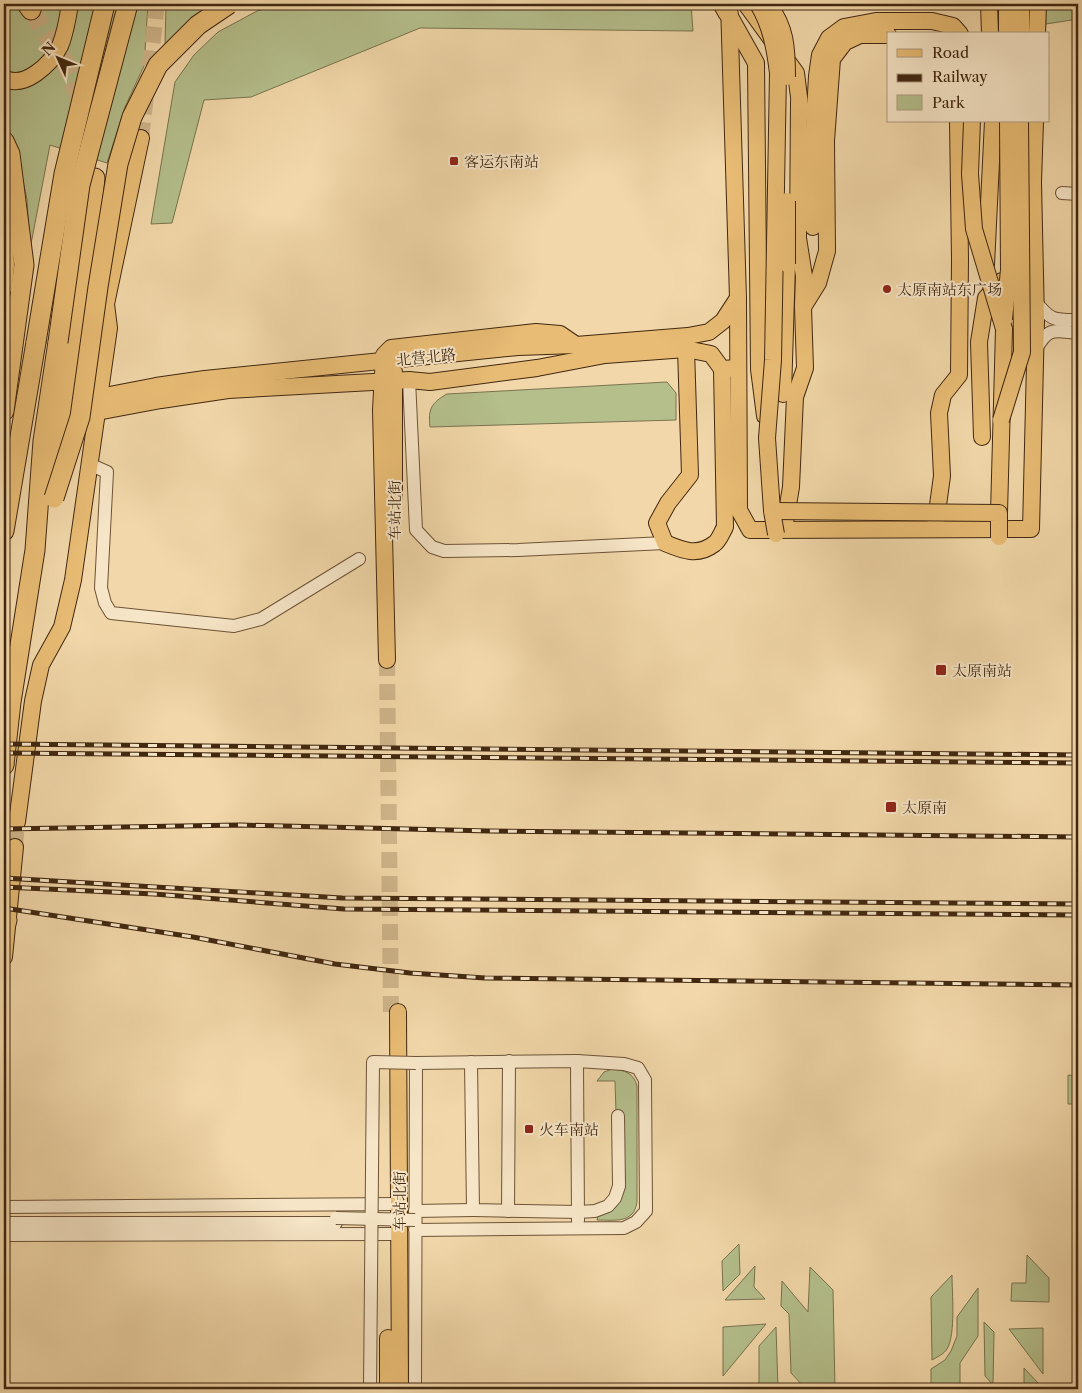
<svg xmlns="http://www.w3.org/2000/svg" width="1082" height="1393" viewBox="0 0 1082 1393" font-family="'Libre Caslon Text','Noto Serif SC',serif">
  <rect width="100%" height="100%" fill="#f1d7a9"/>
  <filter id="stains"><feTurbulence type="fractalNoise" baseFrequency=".004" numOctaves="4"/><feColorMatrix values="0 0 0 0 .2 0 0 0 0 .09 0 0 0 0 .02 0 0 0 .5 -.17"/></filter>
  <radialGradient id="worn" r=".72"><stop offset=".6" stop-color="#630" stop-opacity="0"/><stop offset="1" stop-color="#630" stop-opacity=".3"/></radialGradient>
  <g fill="#b4bf8c" stroke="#7a734e">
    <polygon points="4,4 148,4 144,66 125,107 107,163 50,145 30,249 27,199 16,150 4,121"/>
    <polygon points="166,4 213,4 202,10 165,47"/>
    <polygon points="280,4 691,4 693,31 420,28 251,97 204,100 172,223 151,224 175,82 194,55 218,32 257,11"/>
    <polygon points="1051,4 1078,4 1078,19 1046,24 1045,13"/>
    <path d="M667 382 676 393V420L430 427C428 409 431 403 447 394Z"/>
    <path d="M612 1069C624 1070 634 1073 637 1086V1202C634 1224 614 1220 597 1220L598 1216C614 1212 622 1201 624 1185L616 1113 615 1081H597L604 1072Z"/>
    <polygon points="1068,1075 1078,1076 1078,1104 1068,1104"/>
    <polygon points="739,1244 740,1274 723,1291 722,1261"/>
    <polygon points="1027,1255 1049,1278 1049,1302 1011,1301 1012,1283 1026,1283"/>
    <polygon points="755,1266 754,1287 765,1299 725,1300"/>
    <polygon points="810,1267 833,1290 835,1389 806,1389 791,1373 789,1314 781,1306 782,1281 808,1312"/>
    <path d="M952 1275C952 1292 956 1334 947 1349 944 1354 937 1357 932 1360L931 1297Z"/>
    <polygon points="978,1288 978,1336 960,1363 960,1389 931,1389 931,1369 945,1360 951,1351 957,1336 957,1317"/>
    <polygon points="984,1322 994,1332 993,1385 985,1376"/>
    <polygon points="766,1324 723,1376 723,1327"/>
    <polygon points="776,1327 778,1389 759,1389 759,1346"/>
    <polygon points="1043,1328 1043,1374 1009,1329"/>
    <polygon points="1024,1368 1039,1384 1039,1389 1024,1389"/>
  </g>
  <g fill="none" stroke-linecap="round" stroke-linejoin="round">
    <g stroke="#ceb48a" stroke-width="16" stroke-dasharray="16 8" stroke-linecap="butt">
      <polyline points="141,138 157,4"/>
      <polyline points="387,660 391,1013"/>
      <polyline points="15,847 17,822"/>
    </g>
    <polyline stroke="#ceb48a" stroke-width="19" stroke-dasharray="19 9" stroke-linecap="butt" points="31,10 65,63 86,112 90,147"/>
    <g stroke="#6d5336" stroke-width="14">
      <g id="minor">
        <polyline points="1062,193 1078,194"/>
        <path d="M1035 301C1051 321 1054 320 1078 320"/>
        <path d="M1036 349C1049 326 1054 331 1078 333"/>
        <polyline points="409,380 416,530 432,547 444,551 518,550 665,543"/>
        <polyline points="89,464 107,472 101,588 105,603 111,613 234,626 261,619 359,559"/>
        <polyline points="577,1061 578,1221"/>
        <polyline points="471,1062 473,1210 579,1212 595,1211 608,1206 615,1198 619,1186 618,1116"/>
        <polyline points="4,1207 399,1204"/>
        <polyline points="415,1211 473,1210"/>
        <polyline points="508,1211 509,1061"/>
        <polyline points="4,1223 336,1223"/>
        <polyline points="415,1230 624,1228 636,1222 646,1211 645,1080 638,1068 624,1064 577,1061 416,1063 415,1389"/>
        <polyline points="4,1235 399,1234"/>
      </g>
    </g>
    <g stroke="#412710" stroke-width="18">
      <g id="major">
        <polyline points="729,4 738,298 739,510 750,530 1031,529 1036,321 1033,182 1035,121"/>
        <polyline points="746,4 796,73 801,113"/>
        <polyline points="989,4 990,34"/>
        <polyline points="1007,4 1007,34"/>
        <polyline points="729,15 756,63 759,369 765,416"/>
        <polyline points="1021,34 1021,4"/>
        <polyline points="1037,34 1038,4"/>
        <path d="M4 78C24 90 51 64 60 46 65 34 68 17 70 4"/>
        <polyline points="799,102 798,238 804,276 803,305"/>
        <polyline points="821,151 826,141 832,59 845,42 860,35 888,35"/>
        <polyline points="4,219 6,266 4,287"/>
        <polyline points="813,227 812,166 817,76 820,55 829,38 844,27 876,21 932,21 953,26 960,34"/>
        <polyline points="986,265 993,121"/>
        <path d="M686 349 690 475 668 503 657 523 665 543C682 550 697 557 714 544 719 541 722 532 725 527L722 369"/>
        <polyline points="783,394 787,264"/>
        <polyline points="99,397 156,386 205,379 518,347 576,345 688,336 709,332 723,321 738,298"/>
        <polyline points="97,412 161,400 228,390 409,380 430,382 537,368 605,355 686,349 711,354 722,369 738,368"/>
        <polyline points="982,437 979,342 986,298 1002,281"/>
        <polyline points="394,497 394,372"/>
        <polyline points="999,513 1004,329"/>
        <polyline points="785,523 791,487 795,397 805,368 803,307 818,283 827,251 826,141"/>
        <polyline points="935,527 942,476 939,413 943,395 959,375 960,259 958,121"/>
        <polyline points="387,660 381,410 384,355 391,348 536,332 560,334 576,345"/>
        <polyline points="17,822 33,701 41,665 62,627 73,580 109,328 106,304 141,138"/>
        <polyline points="4,957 15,847"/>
        <polyline points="398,1012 400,1389"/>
        <polyline points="388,1389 388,1338"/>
      </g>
    </g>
    <g stroke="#412710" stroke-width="21">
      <g id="highway">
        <polyline points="27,4 31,10"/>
        <polyline points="723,4 728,13"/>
        <polyline points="4,141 10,154 24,265 4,411"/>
        <path d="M57 475C68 376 86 278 95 178"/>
        <polyline points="4,531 36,342"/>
        <polyline points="4,765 11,702 35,550 43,441 58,342"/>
        <polyline points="4,930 7,920"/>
      </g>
    </g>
    <use href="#minor" stroke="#f6e5c7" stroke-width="12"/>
    <use href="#major" stroke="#e8bc74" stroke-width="16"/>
    <use href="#highway" stroke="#e8bc74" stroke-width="19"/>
    <g stroke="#412710" stroke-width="5">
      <g id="rail">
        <polyline points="4,744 1078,755"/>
        <polyline points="4,753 1078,763"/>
        <polyline points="4,829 240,825 489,831 1078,837"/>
        <polyline points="4,878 342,898 1078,904"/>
        <polyline points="4,887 154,894 344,909 1078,915"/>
        <polyline points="4,908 193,937 335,964 410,973 485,978 1078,985"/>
      </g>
    </g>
    <use href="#rail" stroke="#f6e5c7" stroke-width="3" stroke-dasharray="9" stroke-linecap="butt"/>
    <g stroke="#6d5336" stroke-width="14" stroke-linecap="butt">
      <g id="minor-bridge">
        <polyline points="336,1218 415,1220"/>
        <polyline points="370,1389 373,1062 416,1063"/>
      </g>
    </g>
    <g stroke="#412710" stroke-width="18" stroke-linecap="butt">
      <g id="major-bridge">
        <path d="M758 4C771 26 775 48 778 73L773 360 767 438 772 511 776 534"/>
        <path d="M768 4C786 27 787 48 787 77"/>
        <polyline points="972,121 970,174 974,229 1004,329"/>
        <polyline points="787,264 787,201"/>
        <polyline points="1004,319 1009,270 1008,121"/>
        <polyline points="1001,420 1022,352 1020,121"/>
        <polyline points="772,511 999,513 999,537"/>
      </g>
    </g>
    <g stroke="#412710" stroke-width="21" stroke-linecap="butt">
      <g id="highway-bridge">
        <polyline points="36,342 64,174 105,4"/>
        <polyline points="58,342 80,185 128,4"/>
        <polyline points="54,498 80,417 98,287 118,164 132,117 158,65 198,25 229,4"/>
      </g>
    </g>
    <use href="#minor-bridge" stroke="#f6e5c7" stroke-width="12"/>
    <use href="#major-bridge" stroke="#e8bc74" stroke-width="16"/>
    <use href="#highway-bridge" stroke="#e8bc74" stroke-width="19"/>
  </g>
  <g fill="#8f2418" stroke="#f6e5c7" stroke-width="2">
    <rect x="449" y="156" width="10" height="10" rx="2.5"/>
    <circle cx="887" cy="289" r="5"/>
    <rect x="935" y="664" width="12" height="12" rx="2.5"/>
    <rect x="885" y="801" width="12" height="12" rx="2.5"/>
    <rect x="524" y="1124" width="10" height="10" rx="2.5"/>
  </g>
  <g text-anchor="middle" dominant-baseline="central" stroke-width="4" stroke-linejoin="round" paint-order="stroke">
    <g font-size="15" fill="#412710" stroke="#f6e5c7" text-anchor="start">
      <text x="464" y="161">客运东南站</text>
      <text x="897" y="289">太原南站东广场</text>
      <text x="952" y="670">太原南站</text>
      <text x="902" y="807">太原南</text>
      <text x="539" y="1129">火车南站</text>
    </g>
    <g font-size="15" fill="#412710" stroke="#f6e5c7">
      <text transform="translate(426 357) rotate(-6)">北营北路</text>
      <text transform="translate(394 510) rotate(-90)">车站北街</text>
      <text transform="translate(399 1201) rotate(-90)">车站北街</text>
    </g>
  </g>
  <rect width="1082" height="1393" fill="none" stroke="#f1d7a9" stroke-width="20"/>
  <rect x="5" y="5" width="1072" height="1383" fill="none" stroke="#412710" stroke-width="2.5"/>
  <rect x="10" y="10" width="1062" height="1373" fill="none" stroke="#412710"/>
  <rect x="887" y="32" width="162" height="90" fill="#f6e5c7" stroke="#ae997e"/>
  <rect x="897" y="49" width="25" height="8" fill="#e8bc74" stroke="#ae997e"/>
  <text x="932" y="58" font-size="15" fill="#412710">Road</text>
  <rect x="897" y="74" width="25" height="8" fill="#412710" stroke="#ae997e"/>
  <text x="932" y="82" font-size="15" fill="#412710">Railway</text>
  <rect x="897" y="95" width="25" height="15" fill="#b4bf8c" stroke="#ae997e"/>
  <text x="932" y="108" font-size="15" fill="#412710">Park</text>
  <g transform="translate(58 58) rotate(314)" stroke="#f6e5c7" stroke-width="4" paint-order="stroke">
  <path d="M0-4L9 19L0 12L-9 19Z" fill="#412710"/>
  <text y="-8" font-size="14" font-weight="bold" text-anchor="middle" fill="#412710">N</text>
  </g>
  <rect width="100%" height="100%" filter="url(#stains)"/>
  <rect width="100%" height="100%" fill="url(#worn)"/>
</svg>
